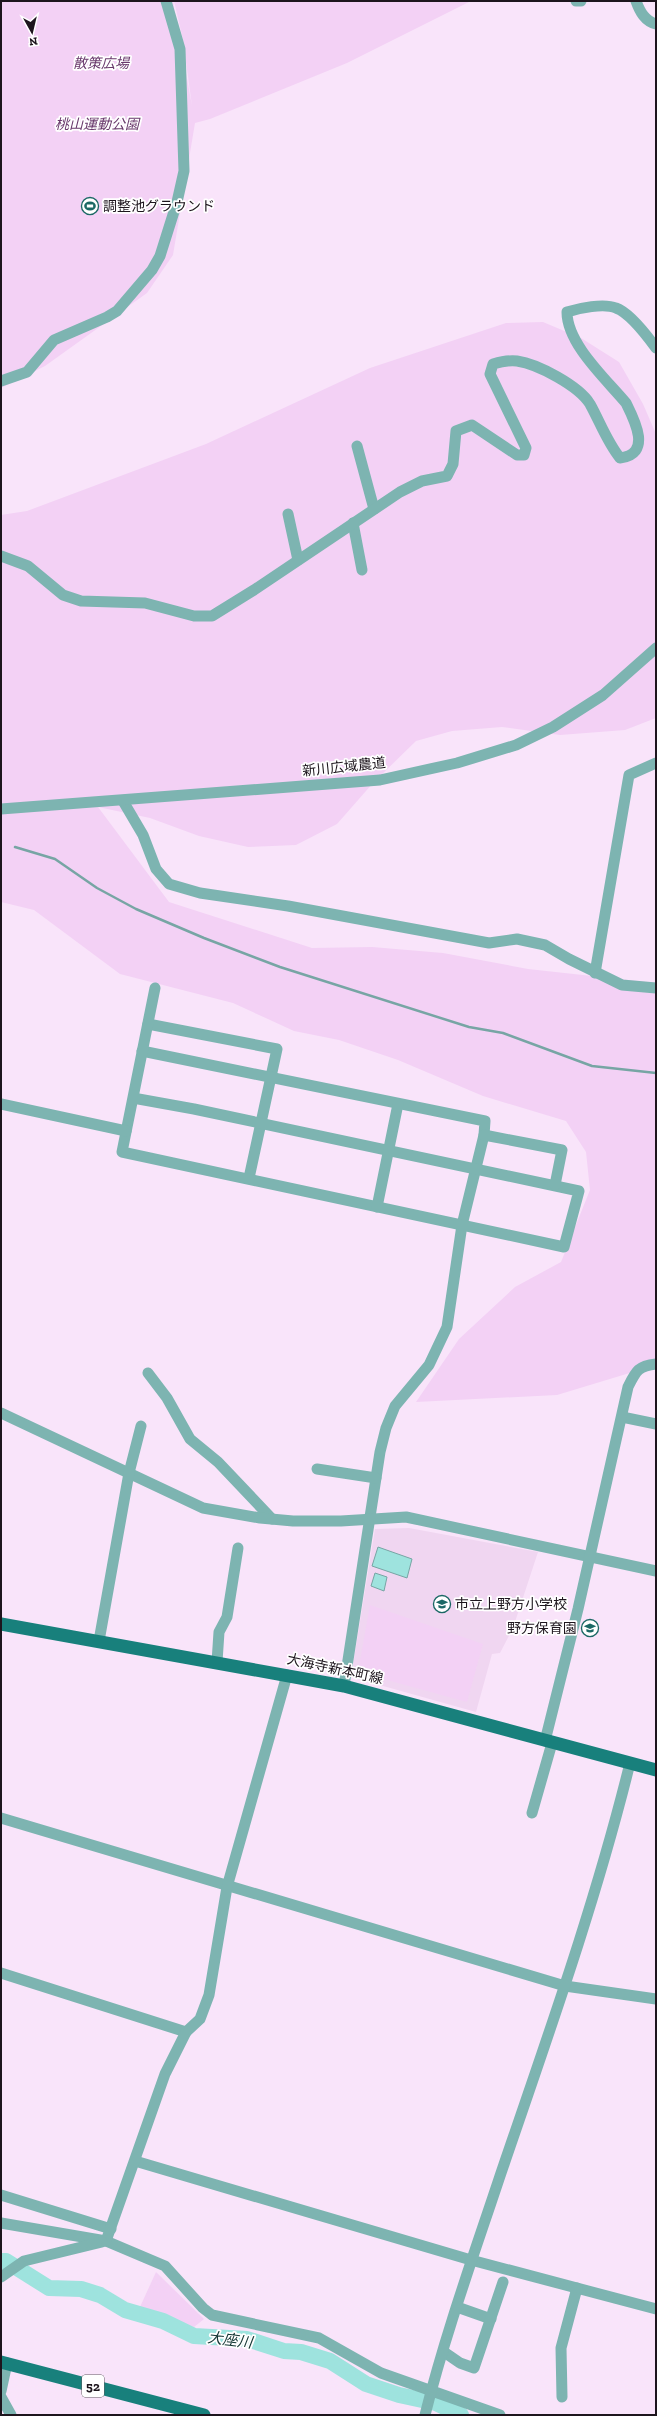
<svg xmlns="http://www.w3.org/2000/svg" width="657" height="2416" viewBox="0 0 657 2416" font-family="'Zilla Slab','Noto Sans JP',serif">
  <rect width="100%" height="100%" fill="#f9e4fa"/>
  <polygon fill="#f0d6f1" points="409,1528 538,1552 513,1628 500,1653 492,1654 476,1712 351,1677 375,1529"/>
  <g fill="#f3d1f5">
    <polygon points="1,1 173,1 192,106 183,40 174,1 471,1 347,63 210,119 195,123 173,255 147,293 45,366 1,388"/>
    <polygon points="543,322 581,338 619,362 643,404 656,434 656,718 625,730 560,735 502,727 452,731 416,741 373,783 337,824 296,845 248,847 199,836 150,818 98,807 169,902 312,948 372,947 443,953 528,969 656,983 656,1365 557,1395 416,1402 459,1339 515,1287 561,1262 590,1190 586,1152 566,1121 483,1096 398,1060 339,1040 294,1031 233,1003 120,974 34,910 1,902 1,515 27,511 206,444 370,368 506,323"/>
    <polygon points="370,1605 483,1644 467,1702 358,1672"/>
    <polygon points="156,2272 204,2319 194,2327 140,2307"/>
  </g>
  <g fill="#9ee3de" stroke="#77a5a4">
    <polygon points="378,1547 412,1559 407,1578 372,1566"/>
    <polygon points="375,1573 387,1577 384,1591 371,1586"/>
  </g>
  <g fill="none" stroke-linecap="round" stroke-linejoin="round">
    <polyline stroke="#77a5a4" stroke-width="2.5" points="15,847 55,859 97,888 136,909 204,938 280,967 469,1027 503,1033 592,1066 656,1073"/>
    <polyline stroke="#9ee3de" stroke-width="16" points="1,2261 6,2261 49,2288 81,2289 100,2295 125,2310 163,2321 194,2336 247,2339 284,2351 301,2352 330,2361 366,2384 399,2395 436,2403 461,2415"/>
    <g stroke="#7db4b1" stroke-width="11">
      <polyline points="576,1 581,1"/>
      <path d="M636 1C640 12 645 21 656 24"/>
      <polyline points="1,381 27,372 54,340 107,317 117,311 152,270 160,256 177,202 184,171 180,49 166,1"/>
      <polyline points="357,446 374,509"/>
      <polyline points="288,514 298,560"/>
      <polyline points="353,523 362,570"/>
      <path d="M1 556 28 566 63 595 81 601 145 603 194 616H212L254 590 400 492 422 481 447 476 453 464 456 431 472 425 517 455H524L526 448 490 374 493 364C500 362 510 360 517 361 538 364 579 386 590 404 600 422 607 442 620 458 652 454 635 421 626 403 606 379 567 344 567 312 579 308 604 303 616 308 630 313 648 337 656 348"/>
      <polyline points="123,801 143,835 156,869 169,884 200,893 288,906 489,943 517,939 545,945 569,959 622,985 656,988"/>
      <polyline points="1,809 380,780 457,763 516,745 553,727 603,695 656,648"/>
      <polyline points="595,973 629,775 656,763"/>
      <polyline points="148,1024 277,1049 249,1178"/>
      <polyline points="142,1051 485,1121 484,1135 462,1225 447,1327 429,1365 395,1406 386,1428 380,1452 344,1686"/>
      <polyline points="133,1098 194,1109 579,1191 564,1247 122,1152 155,988"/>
      <polyline points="1,1104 126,1131"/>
      <polyline points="484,1135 562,1150 555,1185"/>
      <polyline points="377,1207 398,1104"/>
      <polyline points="148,1373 167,1398 190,1439 218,1462 272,1519"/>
      <polyline points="1,1413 203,1508 260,1518 293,1521 341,1521 406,1517 656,1571"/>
      <polyline points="622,1417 656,1424"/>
      <polyline points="317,1469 376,1478"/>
      <polyline points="99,1641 129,1473 141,1426"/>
      <polyline points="217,1662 219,1632 227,1617 238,1548"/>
      <path d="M545 1741 578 1609 628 1387C636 1371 638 1366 656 1364"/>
      <polyline points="532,1813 552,1743"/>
      <polyline points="1,1818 565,1986 656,1999"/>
      <polyline points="1,1973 186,2032"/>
      <polyline points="135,2161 471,2260 656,2309"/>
      <polyline points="1,2195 111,2229"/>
      <polyline points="1,2223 106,2241 165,2266 203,2308 212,2315 319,2338 381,2373 500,2415"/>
      <polyline points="106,2241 165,2074 186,2032 200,2019 209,1995 227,1887 287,1675"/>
      <polyline points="1,2277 24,2261 102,2242"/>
      <polyline points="457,2307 491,2319"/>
      <polyline points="444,2352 460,2363 474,2368 503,2282"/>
      <polyline points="1,2391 7,2363"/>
      <polyline points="1,2397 11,2415"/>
      <polyline points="562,2397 561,2348 577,2288"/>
      <path d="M425 2415C445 2335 473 2257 499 2179 546 2041 595 1905 630 1763"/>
    </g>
    <g stroke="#18807c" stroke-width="13">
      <polyline points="1,1624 344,1686 656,1770"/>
      <polyline points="1,2362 204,2415"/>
    </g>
  </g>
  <defs>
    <g id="stadium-ring" transform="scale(0.9)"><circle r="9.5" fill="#fff" stroke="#1b6865" stroke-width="1.5"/><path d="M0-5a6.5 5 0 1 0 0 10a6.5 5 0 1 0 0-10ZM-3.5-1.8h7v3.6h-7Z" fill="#1b6865"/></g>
    <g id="school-ring" transform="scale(0.9)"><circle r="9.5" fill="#fff" stroke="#1b6865" stroke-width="1.5"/><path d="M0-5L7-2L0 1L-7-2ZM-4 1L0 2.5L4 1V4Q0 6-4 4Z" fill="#1b6865"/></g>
  </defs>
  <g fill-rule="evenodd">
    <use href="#stadium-ring" x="90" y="206"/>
    <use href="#school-ring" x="442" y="1604"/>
    <use href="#school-ring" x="590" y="1628"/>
  </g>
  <g text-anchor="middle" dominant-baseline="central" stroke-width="3.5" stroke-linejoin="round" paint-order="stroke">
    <rect fill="#fff" stroke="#615b61" stroke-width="1" x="82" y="2375" width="22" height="22" rx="3"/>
    <g font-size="13" font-weight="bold" fill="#1d151d">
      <text x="93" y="2386">52</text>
    </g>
    <g font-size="14" font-style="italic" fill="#69396c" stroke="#fff">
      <text x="101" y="63">散策広場</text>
      <text x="97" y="124">桃山運動公園</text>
    </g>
    <g font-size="14" fill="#1d151d" stroke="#fff" text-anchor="start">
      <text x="103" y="206">調整池グラウンド</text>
      <text x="455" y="1604">市立上野方小学校</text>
      <text x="577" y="1628" text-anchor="end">野方保育園</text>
    </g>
    <g font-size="14" fill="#1d151d" stroke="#fff">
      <text transform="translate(344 767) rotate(-6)">新川広域農道</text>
      <text transform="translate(335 1669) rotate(12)">大海寺新本町線</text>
    </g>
    <g font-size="15" font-style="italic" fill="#143634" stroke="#fff">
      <text transform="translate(230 2340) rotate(7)">大座川</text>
    </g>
  </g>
  <rect width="657" height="2416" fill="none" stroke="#1d151d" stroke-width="4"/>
  <g transform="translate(32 32) rotate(172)" stroke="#ffffff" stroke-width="3" paint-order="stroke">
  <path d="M0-3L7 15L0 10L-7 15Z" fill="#1d151d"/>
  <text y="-6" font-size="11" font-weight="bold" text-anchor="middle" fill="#1d151d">N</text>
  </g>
</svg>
